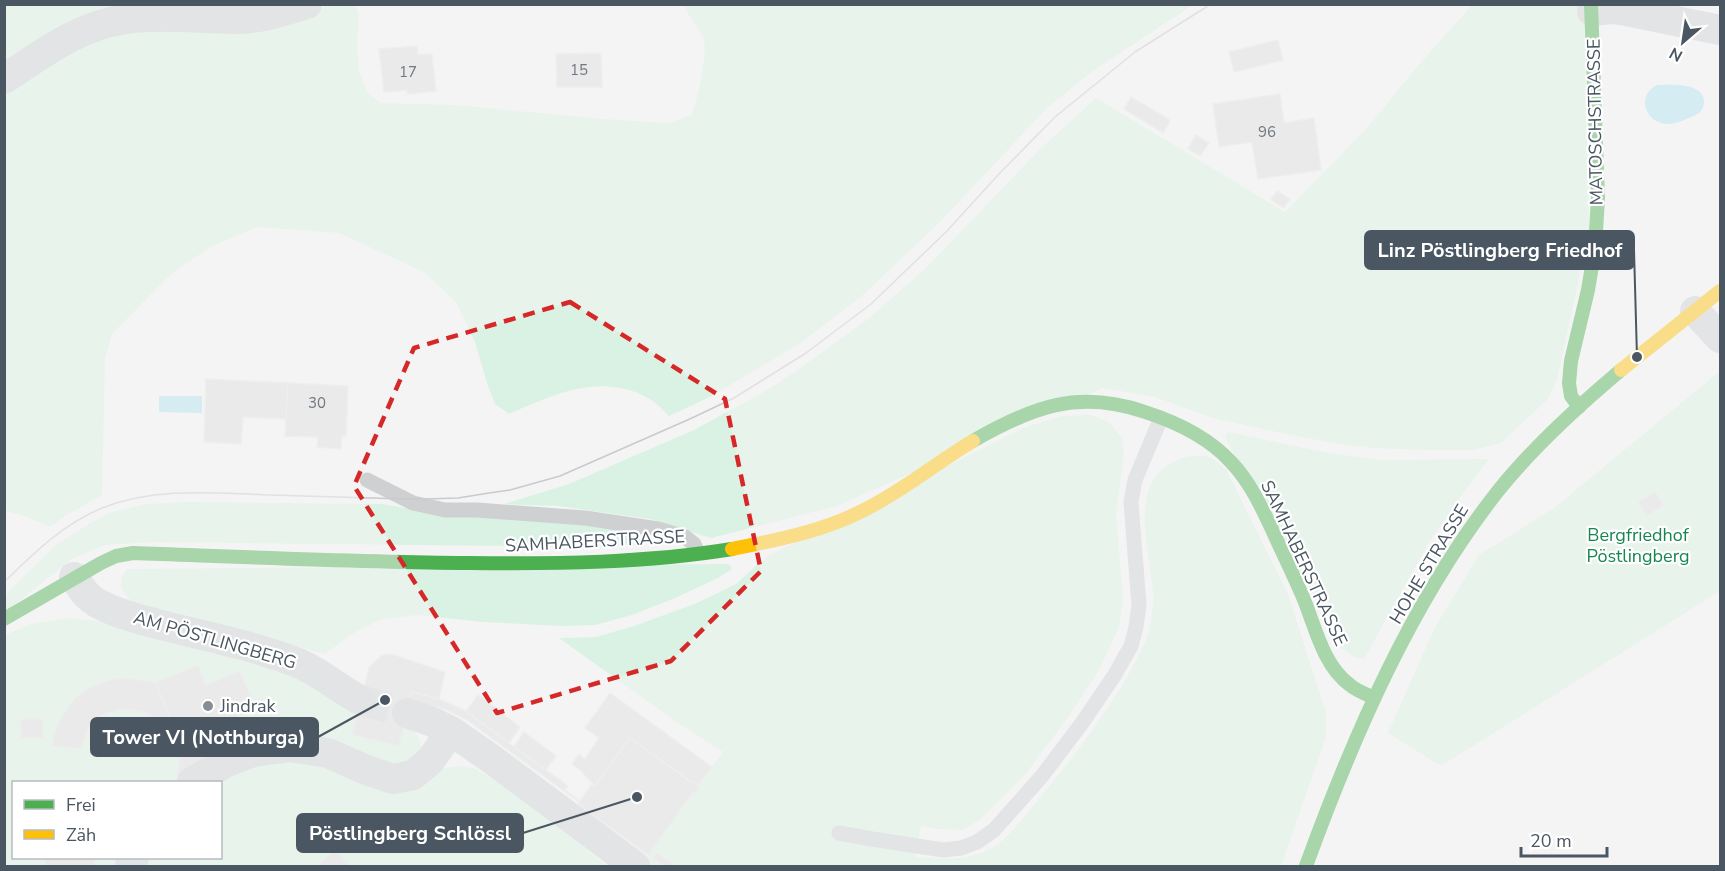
<svg xmlns="http://www.w3.org/2000/svg" width="1725" height="871" viewBox="0 0 1725 871" font-family="'Nunito Sans',sans-serif">
  <rect width="100%" height="100%" fill="#f4f4f4"/>
  <g fill="#d9f2e3">
    <polygon points="5,5 177,5 5,68"/>
    <path d="M329 5H355L359 15 357 47 359 70 367 92 380 103 456 105 603 119 669 123 692 115C697 99 709 52 703 38 698 27 688 17 684 5H1193L1093 71 1048 107 939 223 863 295 802 342 712 396 669 416C663 410 656 402 648 398 601 372 553 395 509 414L495 404 488 386 475 342 456 302 424 272 339 233 257 227 212 246 171 274 112 334 105 359 102 495 65 516 50 527 22 515 5 511 4 89 115 28 304 13Z"/>
    <polygon points="1472,5 1584,5 1589,232 1557,380 1548,399 1501,443 1474,450 1423,450 1373,448 1333,443 1277,432 1213,418 1155,397 1103,388 837,506 711,538 650,519 558,506 504,504 569,484 694,430 764,392 796,371 868,319 927,267 1040,149 1096,98 1285,212 1367,128 1416,68"/>
    <polygon points="1720,371 1720,591 1441,766 1388,733 1435,627 1479,555 1554,508"/>
    <path d="M1090 415 1108 421 1121 437 1124 454 1116 514 1123 598 1119 627 1099 670 1069 716 1024 776 982 818 963 830 938 829 921 826 915 857C943 859 973 862 998 844 1013 832 1029 811 1041 796 1073 758 1103 718 1128 675 1137 659 1147 642 1150 625 1152 615 1154 603 1153 593 1151 558 1134 508 1155 477 1165 462 1190 452 1208 457 1214 458 1221 466 1226 469L1288 594 1326 713V737L1281 866H640L723 752 678 723 559 638 596 637 637 625 697 603 736 584 766 557 1023 428 1062 416Z"/>
    <polygon points="1228,432 1329,453 1380,460 1489,459 1466,489 1429,542 1364,659 1354,657 1342,648 1225,437"/>
    <polygon points="188,502 382,504 438,514 619,526 682,542 587,547 155,542 105,545 72,559 5,612 5,597 10,590 57,544 92,522 112,512 146,504"/>
    <path d="M729 564 732 569 718 578 675 598 632 615 595 625 562 626 483 622 416 615 380 620 352 634 325 654 137 605C123 596 115 584 127 569Z"/>
    <polygon points="68,618 107,622 268,665 413,729 420,740 421,749 403,771 340,745 183,782 14,782 14,858 120,858 115,866 5,866 5,635 31,624"/>
    <polygon points="274,760 443,768 460,766 474,768 497,781 586,849 607,866 140,866 144,858 220,858 220,782 202,782"/>
  </g>
  <g fill="#aee2f0">
    <path d="M1657 85C1671 85 1705 82 1704 103 1703 112 1697 115 1689 118 1682 121 1674 124 1666 124 1644 122 1637 94 1657 85Z"/>
    <polygon points="159,396 202,396 202,413 159,412"/>
  </g>
  <g fill="#ddddde" stroke="#e5e6e7" stroke-width="1.5">
    <polygon points="1278,40 1283,60 1234,72 1229,52"/>
    <polygon points="417,46 418,55 432,54 436,91 407,94 407,90 384,92 379,49"/>
    <polygon points="601,53 602,87 557,87 556,54"/>
    <polygon points="1280,94 1284,123 1314,118 1321,170 1258,179 1252,142 1219,147 1213,104"/>
    <polygon points="1131,97 1170,120 1163,133 1124,109"/>
    <polygon points="1196,135 1209,143 1200,156 1188,149"/>
    <polygon points="1277,191 1290,199 1284,208 1271,200"/>
    <polygon points="206,379 288,383 286,419 243,417 241,444 204,442"/>
    <polygon points="288,383 348,386 346,436 342,436 341,449 317,447 318,437 285,436"/>
    <polygon points="1655,491 1664,505 1647,516 1638,502"/>
    <polygon points="391,654 445,672 439,699 412,692 399,746 352,735 369,668 382,655"/>
    <polygon points="198,665 206,685 240,671 256,709 212,727 214,732 200,738 199,734 180,742 155,682"/>
    <polygon points="127,678 155,682 175,729 167,732 158,720 144,712 122,709 107,713 97,719 88,729 81,749 52,746 54,735 59,721 75,698 87,689 100,683 113,679"/>
    <polygon points="412,692 439,699 462,709 568,786 565,790 580,801 579,802 467,720 447,710 410,701"/>
    <polygon points="610,693 712,767 698,786 630,738 595,786 581,771 572,764 579,754 585,759 599,738 585,728"/>
    <polygon points="478,695 520,727 509,743 466,711"/>
    <polygon points="20,719 43,719 43,738 21,738"/>
    <polygon points="524,732 556,756 546,770 514,747"/>
    <polygon points="630,738 692,783 695,782 698,785 699,788 696,792 693,793 648,855 578,804 592,784 595,786"/>
    <polygon points="202,740 216,760 187,780 177,776 182,748"/>
    <polygon points="334,850 351,866 318,866"/>
    <polygon points="657,853 676,866 665,866 653,858"/>
    <rect x="45" y="858" width="50" height="8"/>
  </g>
  <g fill="none" stroke-linecap="round" stroke-linejoin="round">
    <polyline stroke="#d2d4d7" stroke-width="30" stroke-dasharray="30 15" stroke-linecap="butt" points="360,700 407,713"/>
    <g stroke="#ced0d2" stroke-width="15">
      <polyline points="367,480 413,503 445,510 477,510 585,518 658,529 685,537 694,544 698,553"/>
      <polyline points="839,833 872,839 943,850 961,848 977,842 994,830 1042,776 1082,723 1114,676 1131,646 1136,627 1139,605 1131,502 1135,480 1161,418"/>
    </g>
    <g stroke="#ced0d2" stroke-width="30">
      <polyline points="1592,11 1613,9 1626,11 1720,30"/>
      <path d="M4 79C35 59 65 36 100 25 143 11 191 19 236 19 260 19 284 11 307 4"/>
      <polyline points="1695,311 1720,338"/>
      <path d="M74 577C81 588 87 598 99 604 120 615 145 621 169 627 210 637 253 646 293 661 318 670 337 688 360 700"/>
      <polyline points="407,713 430,721 451,731 490,758 635,866"/>
      <polyline points="192,782 227,762 253,752 290,747 328,753 364,769 393,779 413,775 430,761 451,731"/>
      <polyline points="130,866 134,858"/>
    </g>
    <g stroke="#4caf50" stroke-width="14">
      <polyline points="1579,407 1571,396 1569,383 1571,361 1588,290 1595,248 1598,198 1591,4"/>
      <path d="M973 441C1032 407 1078 389 1145 412 1176 422 1209 438 1231 462 1251 483 1263 510 1275 536 1285 558 1296 580 1305 602 1316 630 1324 666 1350 685 1357 691 1366 694 1374 698"/>
      <path d="M4 619 101 563 116 556 133 553C245 557 357 562 469 563 557 564 646 563 732 549"/>
      <path d="M1306 866C1353 737 1412 600 1498 491 1534 446 1577 407 1621 370"/>
    </g>
    <g stroke="#ffc107" stroke-width="14">
      <polyline points="1621,370 1720,291"/>
      <path d="M732 549C777 540 824 531 864 510 903 491 936 463 973 441"/>
    </g>
    <path stroke="#c9cacc" stroke-width="1.5" d="M4 582C34 553 63 524 102 508 155 487 214 493 270 495 321 496 373 499 425 499L458 498 489 493 510 490 560 476 692 418 734 398 806 353 871 304 946 232 998 175 1055 117 1135 52 1211 4"/>
  </g>
  <path d="M0 0H1725V871H0ZM570 302 725 399 761 571 671 661 497 713 354 486 414 348Z" fill="#f4f4f4" fill-opacity=".55" fill-rule="evenodd"/>
  <path fill="none" stroke="#d62828" stroke-width="4.5" stroke-dasharray="12 8" stroke-linejoin="round" d="M570 302 725 399 761 571 671 661 497 713 354 486 414 348Z"/>
  <circle fill="#868d94" stroke="#fff" stroke-width="2" cx="208" cy="706" r="6"/>
  <g text-anchor="middle" dominant-baseline="central" stroke-width="4.5" stroke-linejoin="round" paint-order="stroke">
    <g font-size="15" fill="#707881">
      <text x="579" y="70">15</text>
      <text x="408" y="72">17</text>
      <text x="1267" y="132">96</text>
      <text x="317" y="403">30</text>
    </g>
    <g font-size="18" fill="#4a5661" stroke="#fff">
      <text transform="translate(1595 122) rotate(-91)">MATOSCHSTRASSE</text>
      <text transform="translate(595 541) rotate(-3)">SAMHABERSTRASSE</text>
      <text transform="translate(1304 563) rotate(65)">SAMHABERSTRASSE</text>
      <text transform="translate(1429 564) rotate(-59)">HOHE STRASSE</text>
      <text transform="translate(215 640) rotate(16)">AM PÖSTLINGBERG</text>
    </g>
    <g font-size="18" fill="#17864f" stroke="#fff">
      <text x="1638" y="535">Bergfriedhof<tspan x="1638" dy="21">Pöstlingberg</tspan></text>
    </g>
    <g font-size="18" fill="#4a5661" stroke="#fff" text-anchor="start">
      <text x="220" y="706">Jindrak</text>
    </g>
  </g>
  <path fill="none" stroke="#4a5661" stroke-width="2" d="M1637 357L1634 250M385 700L318 737M637 797L523 833"/>
  <g fill="#4a5661" stroke="#fff" stroke-width="2">
    <circle cx="1637" cy="357" r="6"/>
    <circle cx="385" cy="700" r="6"/>
    <circle cx="637" cy="797" r="6"/>
  </g>
  <g fill="#4a5661" stroke="#4a5661" stroke-width="2">
    <rect x="1365" y="231" width="269" height="38" rx="6"/>
    <rect x="91" y="718" width="227" height="38" rx="6"/>
    <rect x="297" y="814" width="226" height="38" rx="6"/>
  </g>
  <g font-size="20" text-anchor="middle" font-weight="bold" fill="#fff">
    <text x="1500" y="257">Linz Pöstlingberg Friedhof</text>
    <text x="204" y="744">Tower VI (Nothburga)</text>
    <text x="410" y="840">Pöstlingberg Schlössl</text>
  </g>
  <rect width="1725" height="871" fill="none" stroke="#4a5661" stroke-width="12"/>
  <rect x="12" y="781" width="210" height="78" fill="#ffffff" stroke="#b7bbc0" stroke-width="1.5"/>
  <rect x="24" y="800" width="30" height="9" fill="#4caf50" stroke="#b7bbc0" stroke-width="1.5"/>
  <text x="66" y="811" font-size="18" fill="#4a5661">Frei</text>
  <rect x="24" y="830" width="30" height="9" fill="#ffc107" stroke="#b7bbc0" stroke-width="1.5"/>
  <text x="66" y="841" font-size="18" fill="#4a5661">Zäh</text>
  <g transform="translate(1683 42) rotate(209)" stroke="#ffffff" stroke-width="4.5" paint-order="stroke">
  <path d="M0-4.5L10 22L0 15L-10 22Z" fill="#4a5661"/>
  <text y="-9" font-size="16" font-weight="bold" text-anchor="middle" fill="#4a5661">N</text>
  </g>
  <path d="M1521 847v9h86v-9" fill="none" stroke="#4a5661" stroke-width="3"/>
  <text x="1530" y="847" font-size="18" fill="#4a5661" stroke="#ffffff" stroke-width="4.5" paint-order="stroke">20 m</text>
</svg>
